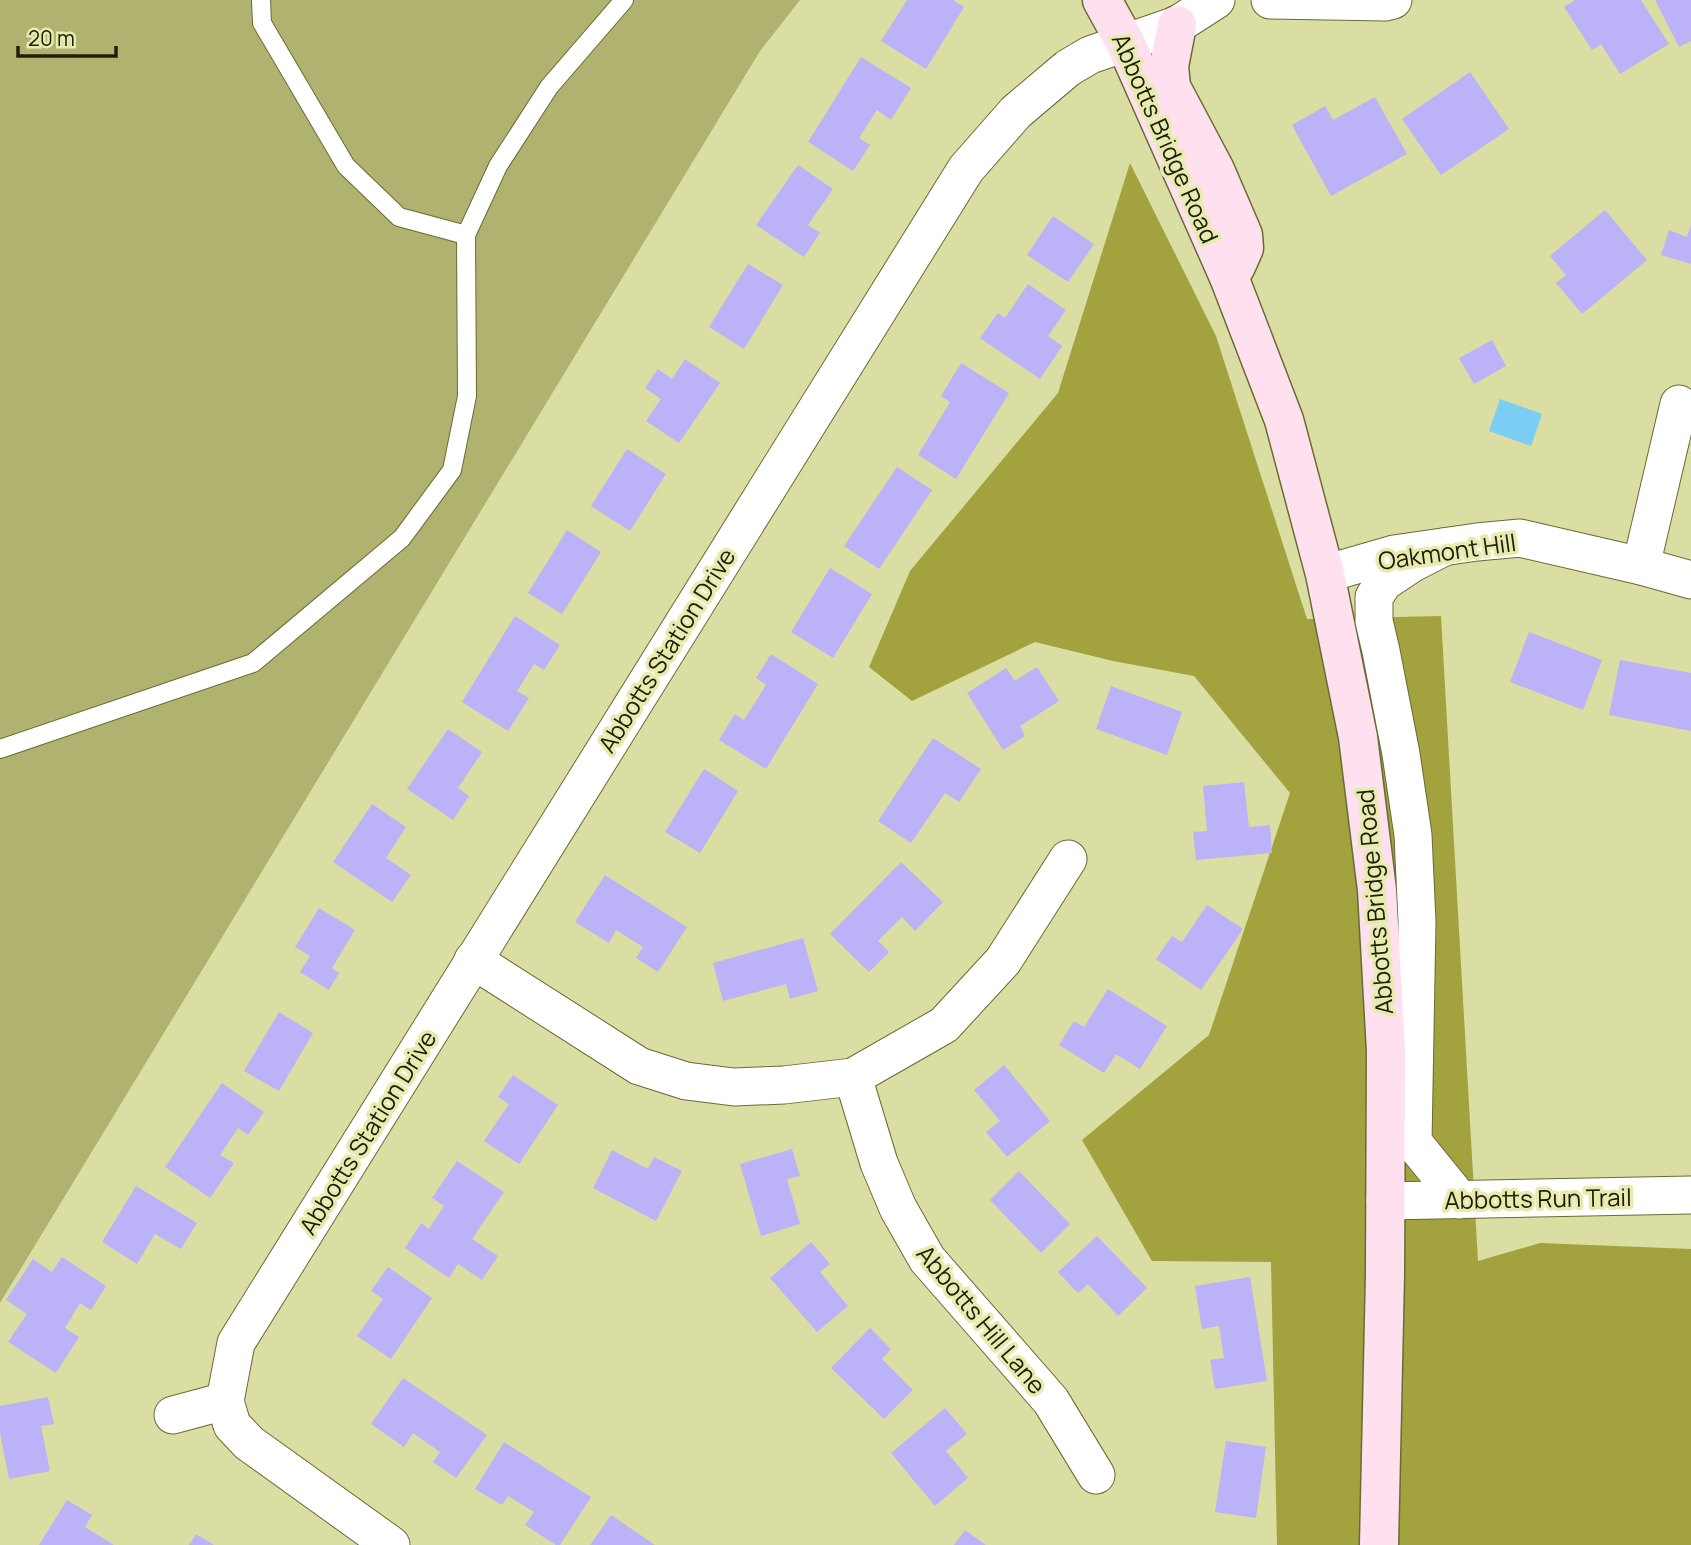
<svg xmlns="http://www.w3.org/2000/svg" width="1691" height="1545" viewBox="0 0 1691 1545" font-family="Manrope,sans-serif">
  <rect width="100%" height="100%" fill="#dbdea3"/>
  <polygon fill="#b0b26f" points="0,0 800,0 760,51 0,1303"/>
  <polygon fill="#a2a33f" points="1130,163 1216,336 1307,619 1441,616 1478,1261 1540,1243 1691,1249 1691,1545 1277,1545 1271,1262 1152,1261 1082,1140 1209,1035 1290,793 1194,676 1113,661 1035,642 912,701 869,667 910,571 1058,393"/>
  <polygon fill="#7acdf3" points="1500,399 1542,414 1531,446 1489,431"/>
  <g fill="#bbb2f8">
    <polygon points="907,0 953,0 964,7 926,69 881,41"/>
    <polygon points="1575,0 1641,0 1669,44 1620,74 1601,44 1592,50 1564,7"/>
    <polygon points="1655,0 1691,0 1691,41 1679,47"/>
    <polygon points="861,57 911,88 891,120 877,110 859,138 870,145 853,171 808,142"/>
    <polygon points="1470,72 1509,129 1441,175 1402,119"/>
    <polygon points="1375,97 1407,154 1331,196 1292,125 1325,106 1333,120"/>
    <polygon points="798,165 833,189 808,225 820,233 804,257 756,225"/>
    <polygon points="1605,210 1647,260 1582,314 1556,283 1566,275 1550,256"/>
    <polygon points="1053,216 1094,244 1068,282 1027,255"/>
    <polygon points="1691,225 1691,264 1661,255 1669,230 1687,237"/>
    <polygon points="748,264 783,285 744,349 709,327"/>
    <polygon points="1028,284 1066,310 1048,336 1062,346 1040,379 980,338 998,313 1005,318"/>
    <polygon points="1492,340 1506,366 1474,384 1459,358"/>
    <polygon points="685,359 720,383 679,443 646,421 661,399 645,388 658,369 672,379"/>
    <polygon points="961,363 1009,393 956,479 918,455 950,402 941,396"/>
    <polygon points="627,449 666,474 630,531 591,506"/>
    <polygon points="897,467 932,490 879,569 844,546"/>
    <polygon points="567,530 601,552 562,614 528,593"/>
    <polygon points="830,568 872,594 833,658 791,632"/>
    <polygon points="515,616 560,645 544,670 534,664 517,691 529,698 508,731 462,702"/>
    <polygon points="1529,632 1602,660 1583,710 1510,682"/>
    <polygon points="771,654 818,684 766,769 719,740 735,714 744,720 766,685 756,678"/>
    <polygon points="1620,660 1691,673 1691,731 1609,715"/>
    <polygon points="1037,667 1059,701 1020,726 1025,736 1003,750 967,693 1006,668 1015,681"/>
    <polygon points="1111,686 1182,712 1167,755 1096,729"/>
    <polygon points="448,729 482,752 458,788 469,796 453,820 407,789"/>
    <polygon points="933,738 981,769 959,802 945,793 911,843 878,821"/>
    <polygon points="704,769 738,791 700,853 665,832"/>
    <polygon points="1244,782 1249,827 1270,825 1272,853 1196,860 1193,832 1207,831 1203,786"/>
    <polygon points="372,804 406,827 386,858 411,875 392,902 333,862"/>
    <polygon points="901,862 943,902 915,931 902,917 878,941 889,952 869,972 830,934"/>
    <polygon points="605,875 687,927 658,972 636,958 643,947 616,930 609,943 575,922"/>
    <polygon points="1207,905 1243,929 1201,990 1156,959 1172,936 1182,942"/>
    <polygon points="319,908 355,930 332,968 339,973 329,990 300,972 310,956 295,947"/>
    <polygon points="803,938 818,991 790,999 786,984 723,1001 713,963"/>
    <polygon points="1108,989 1167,1026 1140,1069 1116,1054 1104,1073 1059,1045 1074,1021 1084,1027"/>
    <polygon points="279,1012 313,1033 279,1091 244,1071"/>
    <polygon points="1004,1065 1050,1121 1007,1157 986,1132 1000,1121 974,1090"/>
    <polygon points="513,1075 558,1105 519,1164 484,1141 509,1104 498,1097"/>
    <polygon points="222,1083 264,1112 248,1135 238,1128 220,1155 234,1163 210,1198 165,1167"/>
    <polygon points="792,1149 800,1176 787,1179 800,1224 761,1236 740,1164"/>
    <polygon points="612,1150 648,1169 654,1157 682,1171 656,1221 593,1188"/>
    <polygon points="457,1161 504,1192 472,1239 498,1256 482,1280 458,1264 449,1278 405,1248 421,1223 429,1229 444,1206 432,1198"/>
    <polygon points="1019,1171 1070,1224 1041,1253 990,1200"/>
    <polygon points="136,1186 197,1223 181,1249 155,1234 137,1264 102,1242"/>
    <polygon points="1097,1236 1147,1288 1118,1316 1088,1284 1078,1293 1058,1272"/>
    <polygon points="811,1242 830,1264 820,1272 848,1306 817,1332 770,1278"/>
    <polygon points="62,1257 106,1286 91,1310 80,1303 65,1328 79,1337 56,1373 8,1342 27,1314 6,1300 33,1259 52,1272"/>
    <polygon points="388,1267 432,1298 391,1359 357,1336 383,1299 371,1291"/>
    <polygon points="1250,1277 1267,1381 1215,1389 1210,1360 1224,1358 1219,1326 1202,1329 1195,1286"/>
    <polygon points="870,1328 891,1349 882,1359 913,1390 884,1419 831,1368"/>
    <polygon points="403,1378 487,1435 456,1478 433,1462 440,1452 413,1433 404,1447 371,1424"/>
    <polygon points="48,1397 54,1424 41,1426 50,1471 9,1479 0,1433 0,1406"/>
    <polygon points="945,1408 967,1434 946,1451 968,1478 935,1506 891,1453"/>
    <polygon points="1226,1441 1266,1447 1256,1518 1215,1512"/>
    <polygon points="504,1442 591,1497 560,1545 556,1545 525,1525 534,1512 508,1496 502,1505 475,1489"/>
    <polygon points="67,1500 92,1515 85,1527 114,1545 39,1545"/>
    <polygon points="611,1515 655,1545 590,1545"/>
    <polygon points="965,1530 986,1545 954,1545"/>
    <polygon points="196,1534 214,1545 189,1545"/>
  </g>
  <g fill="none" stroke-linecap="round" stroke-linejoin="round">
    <g stroke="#696b34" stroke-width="20">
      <g id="service">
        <polyline points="261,0 262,23 346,166 399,217 466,235"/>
        <polyline points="0,749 253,663 402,538 452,470 467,396 466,235 498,166 549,87 624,0"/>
      </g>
    </g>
    <g stroke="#696b34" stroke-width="39">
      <g id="minor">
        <polyline points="1270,0 1385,2 1393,0"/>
        <polyline points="1444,547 1411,564 1384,582 1374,597 1374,621 1381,651 1401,754 1413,835 1417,922 1413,1142 1460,1200"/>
        <polyline points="1641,566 1679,404"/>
        <polyline points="1325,574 1394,554 1477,542 1520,538 1641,566 1691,580"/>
        <polyline points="473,960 639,1066 686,1081 734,1087 784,1085 853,1077 944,1025 1003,961 1068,859"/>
        <polyline points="853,1077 879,1163 898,1208 927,1259 1051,1401 1096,1475"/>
        <polyline points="1385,1201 1691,1195"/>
        <polyline points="173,1415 225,1401"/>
        <polyline points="391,1545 249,1443 232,1425 225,1401 236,1343 966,169 1016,112 1068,68 1090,55 1177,25 1216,0"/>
      </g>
    </g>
    <g stroke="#696b34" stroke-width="41">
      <g id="secondary">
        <polyline points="1102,0 1125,42 1229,277 1284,420 1325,574 1358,737 1377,890 1386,1051 1385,1275 1379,1545"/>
        <polyline points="1177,25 1169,66 1171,87 1215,170 1243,235 1244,248 1236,266 1229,277"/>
      </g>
    </g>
    <use href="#service" stroke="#fff" stroke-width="18"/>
    <use href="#minor" stroke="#fff" stroke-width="37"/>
    <use href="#secondary" stroke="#fee0ee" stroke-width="38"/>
  </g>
  <g text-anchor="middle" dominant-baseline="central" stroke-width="7" stroke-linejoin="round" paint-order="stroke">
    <g font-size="24" fill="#202009" stroke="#e8ebb0">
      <text transform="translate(1166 138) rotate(66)">Abbotts Bridge Road</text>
      <text transform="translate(1447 551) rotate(-8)">Oakmont Hill</text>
      <text transform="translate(666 650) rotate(-58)">Abbotts Station Drive</text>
      <text transform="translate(1374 902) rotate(-95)">Abbotts Bridge Road</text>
      <text transform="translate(367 1132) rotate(-58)">Abbotts Station Drive</text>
      <text transform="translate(1538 1198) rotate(-1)">Abbotts Run Trail</text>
      <text transform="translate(982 1319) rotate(50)">Abbotts Hill Lane</text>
    </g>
  </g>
  <path d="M18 46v10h98v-10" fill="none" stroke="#202009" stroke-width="3.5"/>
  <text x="28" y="46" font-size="21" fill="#202009" stroke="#e8ebb0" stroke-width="5" paint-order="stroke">20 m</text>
</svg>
